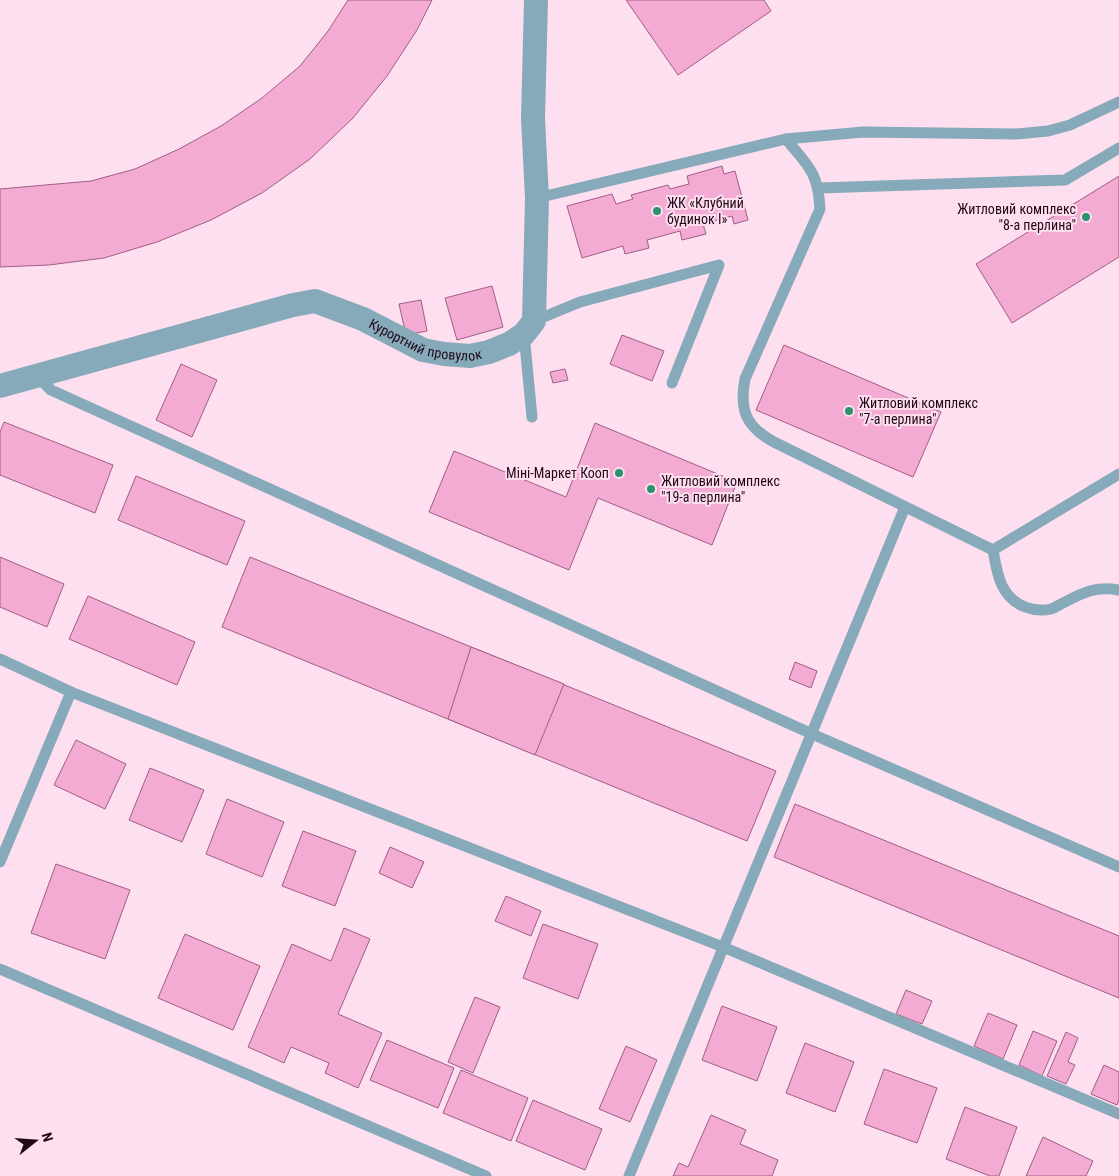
<svg xmlns="http://www.w3.org/2000/svg" width="1119" height="1176" viewBox="0 0 1119 1176" font-family="'Roboto Condensed',sans-serif">
  <rect width="100%" height="100%" fill="#fedfef"/>
  <g fill="#f3aad3" stroke="#a05e85">
    <polygon points="348,0 432,0 417,30 387,76 353,118 310,159 262,193 211,220 157,242 104,258 49,265 0,267 0,189 91,181 135,169 179,149 221,126 262,98 300,66 328,31"/>
    <polygon points="626,0 764,0 771,11 678,75"/>
    <polygon points="722,166 724,174 735,171 748,220 734,224 732,216 703,224 706,234 682,240 680,231 647,240 649,248 625,254 623,246 582,258 567,206 612,194 616,204 633,199 631,195 668,185 670,189 689,184 687,176"/>
    <polygon points="1119,176 1119,257 1012,323 976,264"/>
    <polygon points="492,286 503,327 457,340 445,298"/>
    <polygon points="421,300 427,331 406,335 399,304"/>
    <polygon points="622,335 664,351 652,381 610,364"/>
    <polygon points="784,345 941,412 913,477 756,410"/>
    <polygon points="181,364 217,380 192,437 156,420"/>
    <polygon points="565,369 568,380 553,383 550,372"/>
    <polygon points="4,422 113,465 95,513 0,475 0,432"/>
    <polygon points="595,423 737,482 712,545 598,498 569,570 429,512 454,451 566,497"/>
    <polygon points="136,476 245,521 227,565 118,520"/>
    <polygon points="0,557 64,584 47,627 0,607"/>
    <polygon points="250,557 776,771 747,841 222,627"/>
    <polygon points="88,596 195,642 177,685 69,639"/>
    <polygon points="471,647 564,684 535,755 448,719"/>
    <polygon points="795,662 817,671 811,688 789,679"/>
    <polygon points="76,740 126,764 105,809 54,785"/>
    <polygon points="150,768 204,790 182,842 129,820"/>
    <polygon points="227,799 284,822 262,877 206,854"/>
    <polygon points="795,804 1119,936 1119,998 774,857"/>
    <polygon points="303,831 356,851 335,906 282,886"/>
    <polygon points="390,847 424,862 412,888 379,873"/>
    <polygon points="56,864 130,890 105,959 31,933"/>
    <polygon points="506,896 541,911 531,936 495,921"/>
    <polygon points="543,924 598,944 578,999 523,978"/>
    <polygon points="344,928 370,939 338,1014 382,1033 358,1088 325,1073 329,1063 291,1047 284,1063 248,1047 292,944 331,961"/>
    <polygon points="185,934 260,966 233,1030 158,998"/>
    <polygon points="906,990 932,1001 922,1024 896,1014"/>
    <polygon points="475,997 500,1007 473,1073 448,1062"/>
    <polygon points="722,1006 777,1027 757,1081 702,1060"/>
    <polygon points="988,1013 1017,1025 1003,1059 974,1046"/>
    <polygon points="1033,1031 1057,1041 1042,1076 1019,1065"/>
    <polygon points="1066,1032 1078,1038 1068,1062 1075,1065 1066,1084 1047,1076"/>
    <polygon points="387,1040 454,1068 438,1108 370,1080"/>
    <polygon points="805,1043 854,1062 835,1112 786,1093"/>
    <polygon points="626,1046 657,1060 630,1122 599,1109"/>
    <polygon points="1104,1065 1119,1072 1119,1100 1117,1105 1091,1094"/>
    <polygon points="884,1069 937,1088 917,1143 864,1124"/>
    <polygon points="461,1070 528,1098 511,1141 443,1113"/>
    <polygon points="533,1100 602,1129 585,1170 516,1141"/>
    <polygon points="965,1107 1017,1127 999,1176 990,1176 946,1159"/>
    <polygon points="711,1115 746,1130 740,1144 778,1160 772,1176 673,1176 679,1163 688,1167"/>
    <polygon points="1043,1137 1093,1161 1086,1176 1026,1176"/>
  </g>
  <g fill="none" stroke-linecap="round" stroke-linejoin="round">
    <g stroke="#86aab9" stroke-width="11">
      <path d="M786 139C809 167 818 172 820 209L745 379C739 410 746 427 774 442L993 550"/>
      <polyline points="819,188 1065,180 1119,148"/>
      <polyline points="537,198 786,139 863,132 1016,134 1048,131 1070,125 1119,102"/>
      <polyline points="534,321 580,302 719,265 672,383"/>
      <polyline points="524,334 532,417"/>
      <polyline points="36,375 51,390 812,734 1119,867"/>
      <path d="M993 550C997 573 1000 597 1025 607 1033 610 1042 611 1051 609 1055 608 1060 604 1065 602 1084 592 1096 586 1119 590"/>
      <polyline points="993,550 1119,474"/>
      <polyline points="0,659 71,692 723,947 1119,1114"/>
      <polyline points="0,862 71,692"/>
      <polyline points="0,969 486,1176"/>
      <polyline points="629,1176 905,507"/>
    </g>
    <path stroke="#86aab9" stroke-width="24" id="s1" d="M0 386 293 305 315 301 363 319 423 350 444 354 470 356 489 352 509 344 524 334 534 321 537 198 533 118 536 0"/>
  </g>
  <g fill="#2d926e" stroke="#fedfef" stroke-width="2">
    <circle cx="657" cy="211" r="5"/>
    <circle cx="1086" cy="217" r="5"/>
    <circle cx="849" cy="411" r="5"/>
    <circle cx="619" cy="473" r="5"/>
    <circle cx="651" cy="489" r="5"/>
  </g>
  <g text-anchor="middle" dominant-baseline="central" stroke-width="4" stroke-linejoin="round" paint-order="stroke">
    <g font-size="14" fill="#210818" stroke="#fedfef" text-anchor="start">
      <text x="667" y="203">ЖК «Клубний<tspan x="667" dy="16">будинок I»</tspan></text>
      <text x="1076" y="209" text-anchor="end">Житловий комплекс<tspan x="1076" dy="16">"8-а перлина"</tspan></text>
      <text x="859" y="403">Житловий комплекс<tspan x="859" dy="16">"7-а перлина"</tspan></text>
      <text x="609" y="473" text-anchor="end">Міні-Маркет Кооп</text>
      <text x="661" y="481">Житловий комплекс<tspan x="661" dy="16">"19-а перлина"</tspan></text>
    </g>
    <g font-size="14" fill="#210818" stroke="#fedfef">
      <text stroke="none"><textPath href="#s1" startOffset="445">Курортний провулок</textPath></text>
    </g>
  </g>
  <g transform="translate(35 1141) rotate(73)" stroke="#fedfef" stroke-width="4" paint-order="stroke">
  <path d="M0-4L9 19L0 12L-9 19Z" fill="#210818"/>
  <text y="-8" font-size="14" font-weight="bold" text-anchor="middle" fill="#210818">N</text>
  </g>
</svg>
